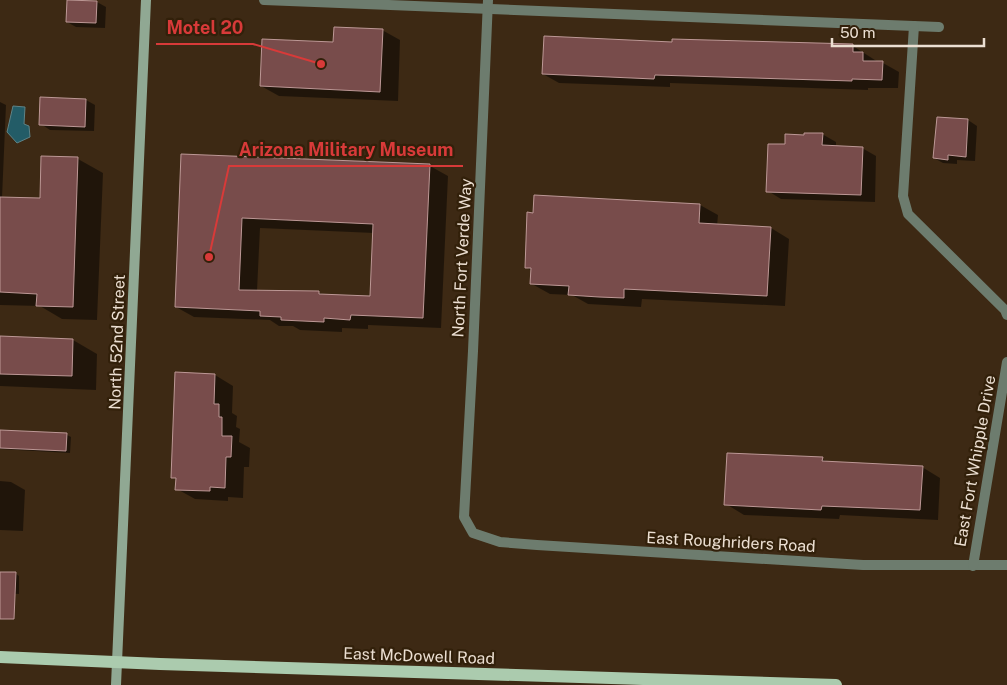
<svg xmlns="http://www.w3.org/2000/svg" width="1007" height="685" viewBox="0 0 1007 685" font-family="'Public Sans',sans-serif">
  <rect width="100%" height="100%" fill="#3d2914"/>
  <polygon fill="#235c67" stroke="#5f8387" points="13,106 25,107 24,124 29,126 30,137 17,143 7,132"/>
  <g fill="#0007" fill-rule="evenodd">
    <polygon points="97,2 106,7 105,28 76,27 67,22"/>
    <polygon points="382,30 400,40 398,101 279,96 261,86 334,43"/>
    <polygon points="673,43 853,46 878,62 883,63 899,72 898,88 868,88 868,90 670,83 670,87 559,83 543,74"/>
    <polygon points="86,100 95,105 94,131 50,130 41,124"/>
    <polygon points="0,102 6,105 2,198 41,200 43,157 78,159 103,173 97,320 62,319 40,306 0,305"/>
    <polygon points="938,118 968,120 977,126 975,161 957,160 957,164 943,163 934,158"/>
    <polygon points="822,134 836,142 836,147 862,148 876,156 875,202 781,199 768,191 786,146 805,136"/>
    <path d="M183 155 430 166 448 176 441 328 368 325V329L342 328V332L300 330 293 326H279L270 320 194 317 176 307ZM260 228 374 233 371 297 324 295 318 292 257 291Z"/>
    <polygon points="700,205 718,215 717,226 771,228 789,239 785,306 642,299 641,307 588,304 572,295 550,294 532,284 532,271 526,267"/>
    <polygon points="0,337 73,340 97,354 96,390 0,386"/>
    <polygon points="215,375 233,386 232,413 237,416 236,427 240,429 239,442 250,448 249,467 244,467 243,498 228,497 228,501 195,499 177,489 177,479 172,477"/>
    <polygon points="0,431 67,435 71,437 70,453 0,449"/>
    <polygon points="822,459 829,462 922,467 940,478 938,520 840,515 839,519 744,515 726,504"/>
    <polygon points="0,481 11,482 25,490 23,531 0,530"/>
    <polygon points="0,573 15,573 19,576 19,594 0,593"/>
  </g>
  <g fill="#784c4b" stroke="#bd9896" fill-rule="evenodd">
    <polygon points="67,0 97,1 96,23 66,22"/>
    <polygon points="334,27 383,29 380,92 260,86 262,39 333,42"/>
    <polygon points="544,36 672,42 672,39 853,44 853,52 863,52 863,61 883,61 882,80 852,79 852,81 655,75 654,79 542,74"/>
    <polygon points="40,97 86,99 85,127 39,125"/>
    <polygon points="937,117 968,119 966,157 948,155 948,160 933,158"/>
    <polygon points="804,133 823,133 822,145 863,147 861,195 766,192 768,144 785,144 785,134 804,135"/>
    <path d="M181 154 430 164 423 318 351 315 350 320 324 318V322L281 320V317L260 316V311L175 307ZM242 218 373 224 370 296 319 294V291L239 290Z"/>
    <polygon points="41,156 78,157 73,307 36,306 37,294 0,292 0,197 40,198"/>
    <polygon points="534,195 700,204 699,223 771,227 767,296 624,289 624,298 599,297 568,295 569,286 530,284 531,268 525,268 527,212 533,213"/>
    <polygon points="0,336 73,339 72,376 0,374"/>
    <polygon points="175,372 215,374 214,404 219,404 219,417 222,417 222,436 232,436 231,457 226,457 225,488 210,487 210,491 175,490 176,478 171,478"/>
    <polygon points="0,430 67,433 66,451 0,448"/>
    <polygon points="727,453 823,457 822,461 923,466 920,510 822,506 821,510 724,505"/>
    <polygon points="0,572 16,572 14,619 0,619"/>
  </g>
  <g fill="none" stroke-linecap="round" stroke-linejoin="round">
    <g stroke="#6d7c6e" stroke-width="10">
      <polyline points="264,0 939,27"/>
      <polyline points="488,0 473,351 464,517 473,533 500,542 537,545 863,565 1007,565"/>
      <polyline points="914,26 903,196 908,214 1005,310 1007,315"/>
      <polyline points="973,566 1007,362"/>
    </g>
    <polyline stroke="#90a893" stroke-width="10" points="116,685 146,0"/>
    <polyline stroke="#abcbae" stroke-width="12" points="0,657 160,664 836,685"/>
  </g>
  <g text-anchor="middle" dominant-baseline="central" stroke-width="4.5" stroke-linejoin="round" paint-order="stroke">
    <g font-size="16" fill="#ecdfd2" stroke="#32200a">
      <text transform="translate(462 258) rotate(-87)">North Fort Verde Way</text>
      <text transform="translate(117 342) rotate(-88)">North 52nd Street</text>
      <text transform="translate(975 461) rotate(-80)">East Fort Whipple Drive</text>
      <text transform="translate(731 542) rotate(3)">East Roughriders Road</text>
      <text transform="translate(419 656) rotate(2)">East McDowell Road</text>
    </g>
  </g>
  <path fill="none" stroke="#d83a39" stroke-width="2" d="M321 64L253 44H156M209 257L229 166H463"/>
  <g fill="#d83a39" stroke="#32200a" stroke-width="2">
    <circle cx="321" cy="64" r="5"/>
    <circle cx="209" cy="257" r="5"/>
  </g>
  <g font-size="18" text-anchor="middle" font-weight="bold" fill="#d83a39" stroke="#32200a" stroke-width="4.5" stroke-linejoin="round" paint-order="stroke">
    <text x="205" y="34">Motel 20</text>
    <text x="346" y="156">Arizona Military Museum</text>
  </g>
  <path d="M832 38v8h152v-8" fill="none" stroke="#ecdfd2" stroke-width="2.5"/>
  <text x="840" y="38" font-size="15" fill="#ecdfd2" stroke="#32200a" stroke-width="4" paint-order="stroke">50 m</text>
</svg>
